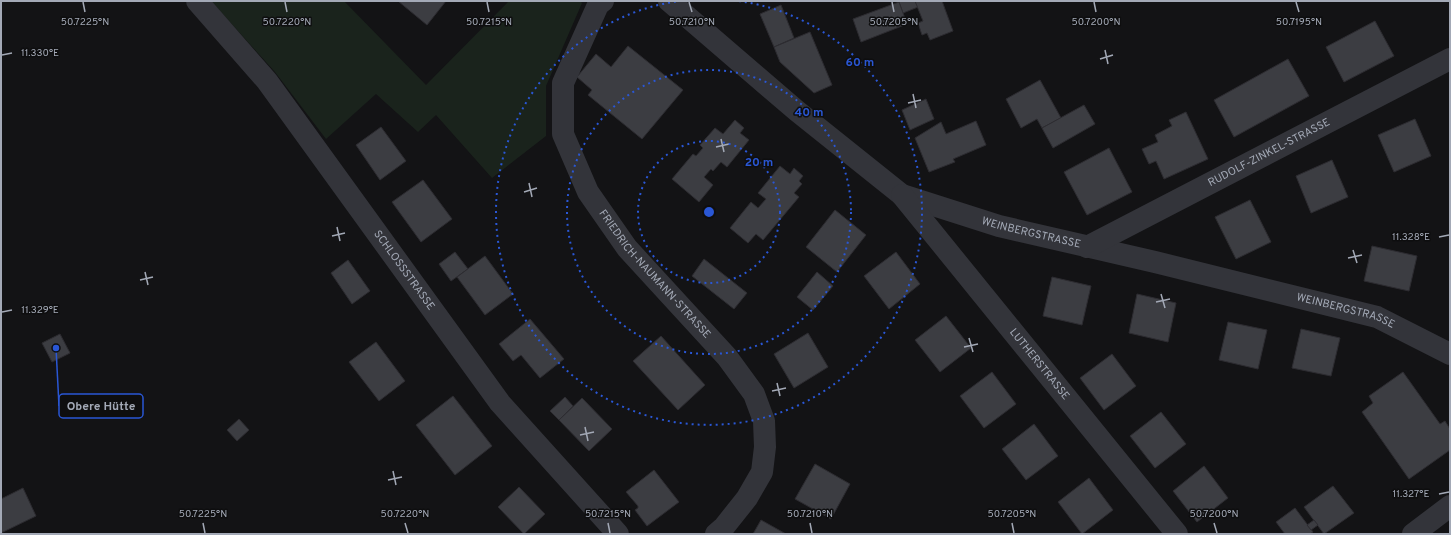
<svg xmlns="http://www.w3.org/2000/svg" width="1451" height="535" viewBox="0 0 1451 535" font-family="Overpass,sans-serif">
  <rect width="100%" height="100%" fill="#131315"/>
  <polygon fill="#1a231c" points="211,1 344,1 426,85 509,1 580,1 582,3 546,86 546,136 492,178 436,115 418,132 376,94 326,139 275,72"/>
  <g fill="#3c3d42" stroke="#2d2c31">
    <polygon points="398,1 446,1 427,25"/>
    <polygon points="901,1 915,1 918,7 903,13 899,2"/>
    <polygon points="915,1 942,1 953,31 930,40 927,33 922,35 918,23 923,21"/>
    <polygon points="899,2 907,24 861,42 853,19"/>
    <polygon points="781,5 794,38 774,47 760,14"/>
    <polygon points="1375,21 1394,56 1344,82 1326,47"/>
    <polygon points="810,32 832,85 814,93 780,62 774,47"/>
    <polygon points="628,46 683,90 642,139 588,95 592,90 577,77 596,54 611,67"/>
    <polygon points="1288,59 1309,96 1234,137 1214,100"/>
    <polygon points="1040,80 1061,118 1042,128 1037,119 1021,128 1006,99"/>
    <polygon points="926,99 934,119 910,130 902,110"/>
    <polygon points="1084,105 1095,124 1053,148 1042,128"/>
    <polygon points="1186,112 1208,159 1164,179 1156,161 1149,164 1142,149 1158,142 1155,135 1172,126 1169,120"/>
    <polygon points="1415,119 1431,156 1394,172 1378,135"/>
    <polygon points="735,120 744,128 740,133 749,140 727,167 721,162 713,171 711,169 704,177 713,185 699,202 672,179 693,154 696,156 703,148 700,145 715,128 723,134"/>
    <polygon points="976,121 986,145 953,159 955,162 929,172 915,138 941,122 946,134"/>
    <polygon points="381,127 406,161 380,180 356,145"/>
    <polygon points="1109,148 1132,192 1087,215 1064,172"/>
    <polygon points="1332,160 1348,197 1311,213 1296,176"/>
    <polygon points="780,166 790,174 794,168 803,176 799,181 802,184 794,193 799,197 763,240 756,234 748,243 730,228 751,202 758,208 766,199 758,193"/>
    <polygon points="423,180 452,219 421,242 392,202"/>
    <polygon points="1250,200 1271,242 1236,259 1215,217"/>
    <polygon points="835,210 866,235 837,272 806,247"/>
    <polygon points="1372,246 1417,256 1409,291 1364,281"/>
    <polygon points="455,252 468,269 451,281 439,264"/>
    <polygon points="896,252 920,284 889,309 864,276"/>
    <polygon points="485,256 513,294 485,315 457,277"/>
    <polygon points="704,259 747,293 734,309 692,276"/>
    <polygon points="348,260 370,291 352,304 331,273"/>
    <polygon points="817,272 833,286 813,310 797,297"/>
    <polygon points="1052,277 1091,286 1082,325 1043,316"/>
    <polygon points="1137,294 1176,303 1168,342 1129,333"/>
    <polygon points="946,316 971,348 940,372 915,340"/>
    <polygon points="530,319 564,359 540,378 521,355 513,361 499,344"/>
    <polygon points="1228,322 1267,330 1258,369 1219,360"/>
    <polygon points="1301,329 1340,338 1331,376 1292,368"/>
    <polygon points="808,333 828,367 794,388 774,354"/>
    <polygon points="60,334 70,353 52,362 42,343"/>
    <polygon points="661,336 705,385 678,410 633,361"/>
    <polygon points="376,342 405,381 379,401 349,362"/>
    <polygon points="1112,354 1136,386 1104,410 1080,378"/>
    <polygon points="992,372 1016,404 984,428 960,396"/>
    <polygon points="1403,372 1440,424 1445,421 1450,429 1450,450 1409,479 1362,412 1373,403 1369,396"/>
    <polygon points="453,396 492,446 455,475 416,425"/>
    <polygon points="565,397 573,406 559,420 550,411"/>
    <polygon points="582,398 612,429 589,451 559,420"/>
    <polygon points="1161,412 1186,444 1155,468 1130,436"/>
    <polygon points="239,419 249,430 237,441 227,430"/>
    <polygon points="1034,424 1058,456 1026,480 1002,449"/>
    <polygon points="815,464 850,484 831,519 795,499"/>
    <polygon points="1204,466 1228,498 1197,522 1173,491"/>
    <polygon points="654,470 679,502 647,526 635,510 638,508 638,506 626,492"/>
    <polygon points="1089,478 1113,510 1082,534 1058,502"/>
    <polygon points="1333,486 1354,513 1324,534 1304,507"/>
    <polygon points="519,487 545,514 524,534 498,507"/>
    <polygon points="23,488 36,516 1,533 1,499"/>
    <polygon points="1295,508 1313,532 1310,534 1285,534 1276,522"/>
    <polygon points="761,520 786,534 753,534"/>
    <polygon points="1314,520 1318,525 1311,530 1307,525"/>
  </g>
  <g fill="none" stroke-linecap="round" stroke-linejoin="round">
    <g stroke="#33343a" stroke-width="22">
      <path id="s1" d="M197 1 267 81 500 403 618 534"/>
      <path id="s2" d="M603 1 598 5 563 83V134L588 192 627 248 727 357 754 394 764 421 765 447 762 472 747 498 724 527 716 534"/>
      <path id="s3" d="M669 1 797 111 902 195 999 226 1155 262 1377 317 1450 354"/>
      <path id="s4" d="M902 195 1177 534"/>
      <path id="s5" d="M1087 247 1450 59"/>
      <polyline points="1413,534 1450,506"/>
    </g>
  </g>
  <path fill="none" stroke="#a3a9b6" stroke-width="1.5" d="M83 2 85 12M285 2 287 12M487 2 489 12M689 2 692 12M892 2 894 12M1094 2 1096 12M1296 2 1299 12M1105 50 1108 64M2 55 12 53M1100 59 1113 55M913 94 916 108M908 103 921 100M721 139 724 152M716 147 729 144M529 183 532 197M524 192 537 188M337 227 340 241M332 236 345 233M1439 237 1449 235M1353 250 1357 263M1348 258 1362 255M145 272 148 285M140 280 153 277M1161 294 1165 308M1156 302 1170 299M2 312 12 310M969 338 973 352M964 347 978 344M777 383 780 396M772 391 786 388M585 427 588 441M580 435 594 432M393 471 396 485M388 480 402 477M1439 494 1449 492M203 523 205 533M405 523 408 533M608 523 610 533M810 523 812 533M1012 523 1014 533M1214 523 1217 533"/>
  <g fill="none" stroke="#2a57d5" stroke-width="2" stroke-dasharray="2 4">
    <circle cx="709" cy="212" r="71"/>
    <circle cx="709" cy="212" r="142"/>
    <path d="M739 1A213 213 0 1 1 679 1"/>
  </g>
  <g text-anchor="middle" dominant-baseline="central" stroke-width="3" stroke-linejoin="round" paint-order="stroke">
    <g font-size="11" fill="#a3a9b6" stroke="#0e0e0f">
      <text stroke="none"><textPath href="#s5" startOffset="205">RUDOLF-ZINKEL-STRASSE</textPath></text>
      <text stroke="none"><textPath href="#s3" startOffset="438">WEINBERGSTRASSE</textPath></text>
      <text stroke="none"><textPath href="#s1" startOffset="340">SCHLOSSSTRASSE</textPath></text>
      <text stroke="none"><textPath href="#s2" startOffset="312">FRIEDRICH-NAUMANN-STRASSE</textPath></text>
      <text stroke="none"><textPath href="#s3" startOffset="762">WEINBERGSTRASSE</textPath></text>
      <text stroke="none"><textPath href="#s4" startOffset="218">LUTHERSTRASSE</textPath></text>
    </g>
  </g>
  <g font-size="10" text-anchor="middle" fill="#a3a9b6" stroke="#0e0e0f" stroke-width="3" stroke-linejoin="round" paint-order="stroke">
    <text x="85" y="25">50.7225°N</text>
    <text x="287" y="25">50.7220°N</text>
    <text x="489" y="25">50.7215°N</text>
    <text x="692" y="25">50.7210°N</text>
    <text x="894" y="25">50.7205°N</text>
    <text x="1096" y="25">50.7200°N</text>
    <text x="1299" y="25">50.7195°N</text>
    <text x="40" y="56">11.330°E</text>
    <text x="1411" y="240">11.328°E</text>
    <text x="40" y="313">11.329°E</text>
    <text x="1411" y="497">11.327°E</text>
    <text x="203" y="517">50.7225°N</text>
    <text x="405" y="517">50.7220°N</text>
    <text x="608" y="517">50.7215°N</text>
    <text x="810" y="517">50.7210°N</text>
    <text x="1012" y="517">50.7205°N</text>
    <text x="1214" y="517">50.7200°N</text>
  </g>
  <circle cx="709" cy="212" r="6" fill="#2a57d5" stroke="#0e0e0f" stroke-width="2"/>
  <g font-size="12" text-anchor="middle" font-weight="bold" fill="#2a57d5" stroke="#0e0e0f" stroke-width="3" stroke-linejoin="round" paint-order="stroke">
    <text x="860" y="66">60 m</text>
    <text x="809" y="116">40 m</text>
    <text x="759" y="166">20 m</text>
  </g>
  <path fill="none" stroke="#2a57d5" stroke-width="1.5" d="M56 348L59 406"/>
  <circle fill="#2a57d5" stroke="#0e0e0f" stroke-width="1.5" cx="56" cy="348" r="4"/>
  <rect fill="#0e0e0f" stroke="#2a57d5" stroke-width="1.5" x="59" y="394" width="84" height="24" rx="4"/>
  <g font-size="12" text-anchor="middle" font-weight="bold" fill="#a3a9b6">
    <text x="101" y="410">Obere Hütte</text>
  </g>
  <rect width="1451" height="535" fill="none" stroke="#a3a9b6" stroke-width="4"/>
</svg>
